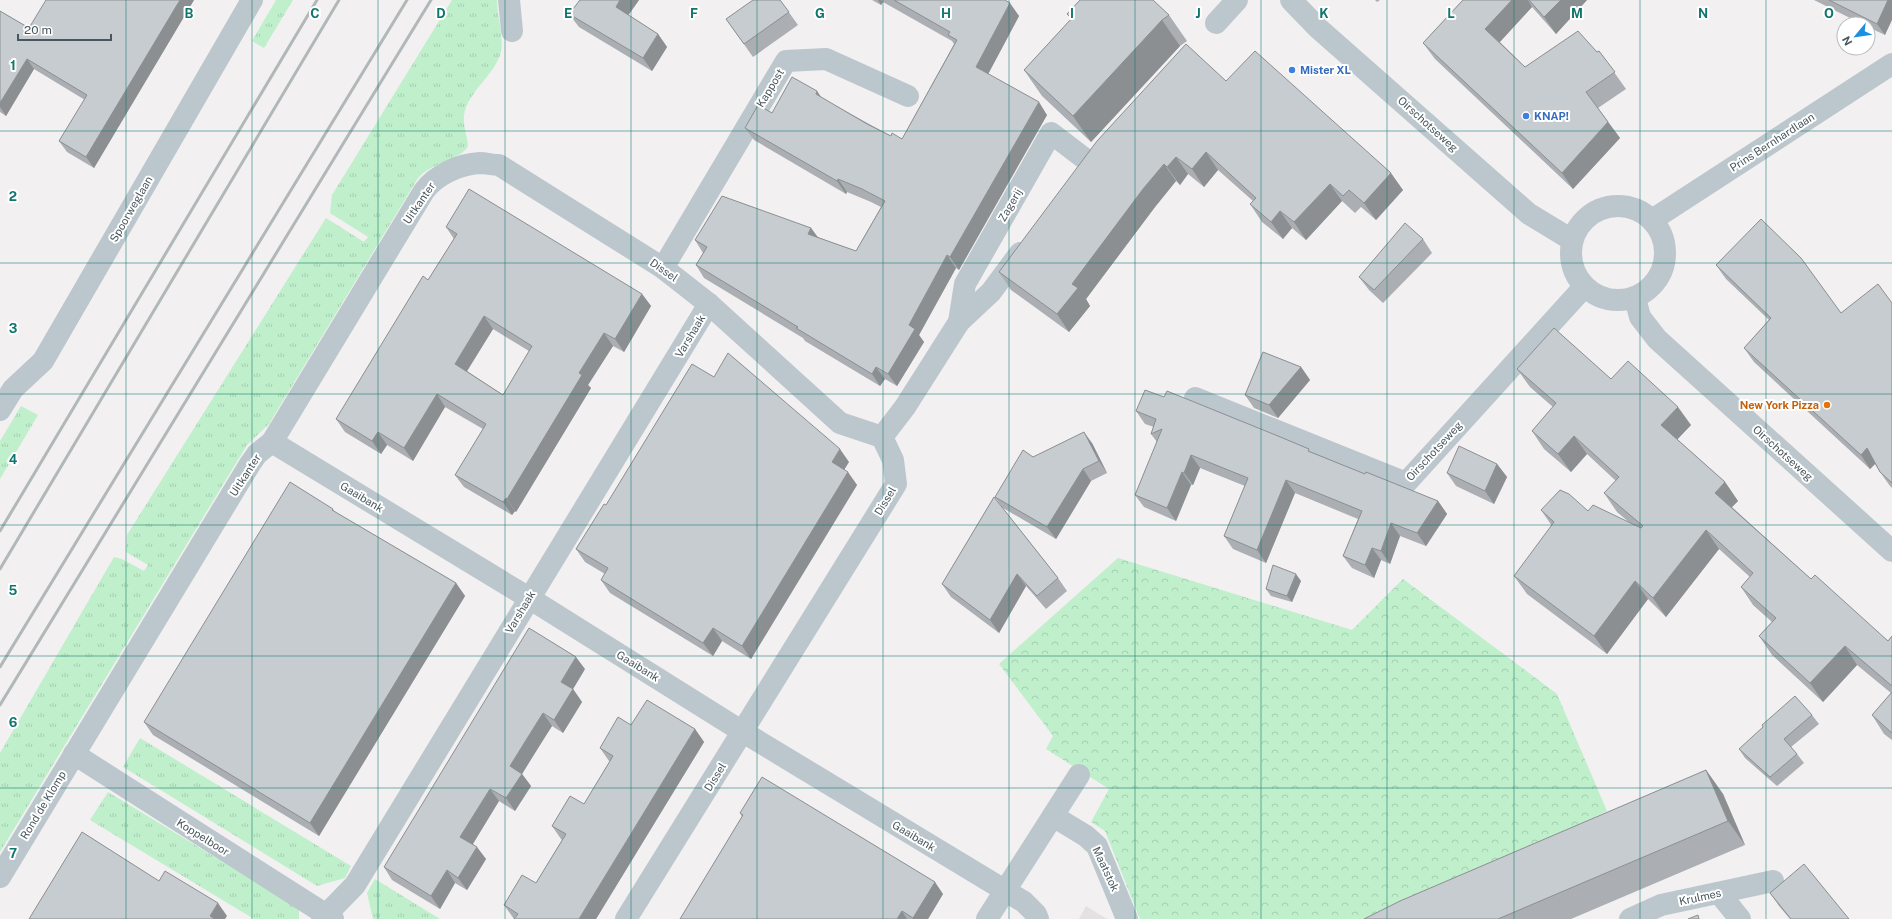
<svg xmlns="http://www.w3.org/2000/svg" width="1892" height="919" viewBox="0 0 1892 919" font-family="'Public Sans',sans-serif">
  <defs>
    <pattern id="grass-tufts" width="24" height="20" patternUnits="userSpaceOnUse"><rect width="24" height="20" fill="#c0efcb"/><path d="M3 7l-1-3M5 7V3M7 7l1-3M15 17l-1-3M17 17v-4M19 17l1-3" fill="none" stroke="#a6cfb1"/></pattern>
    <pattern id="forest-crowns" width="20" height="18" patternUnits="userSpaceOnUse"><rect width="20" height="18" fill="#c0efcb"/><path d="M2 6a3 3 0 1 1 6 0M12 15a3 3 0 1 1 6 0" fill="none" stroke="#a6cfb1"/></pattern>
  </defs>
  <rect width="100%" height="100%" fill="#f3f0f1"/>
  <polygon fill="#e4e1e3" points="1086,906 1107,919 1079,919"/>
  <g fill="url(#grass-tufts)">
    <polygon points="276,0 293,0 264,48 252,41"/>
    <path d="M452 0H497C497 16 504 38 501 52 495 75 468 91 464 115 463 125 467 136 468 146 462 159 431 163 418 178L269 424 247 445 0 852V753L114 557 122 559 144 571 148 565 126 552 127 535 326 218 364 242 368 237 330 213 332 195Z"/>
    <polygon points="21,406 38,415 0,479 0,441"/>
    <polygon points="140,738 351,866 345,878 317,886 123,767"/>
    <polygon points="108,792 299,908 299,919 254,919 90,820"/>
    <polygon points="375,879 440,919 373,919 367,893"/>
  </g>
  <polygon fill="url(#forest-crowns)" points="1118,558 1352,630 1403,579 1557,694 1607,811 1385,919 1140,919 1105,831 1091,822 1109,789 1046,749 1053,736 999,664"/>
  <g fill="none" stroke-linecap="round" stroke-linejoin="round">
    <g stroke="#bcc7cd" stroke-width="22">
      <polyline points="509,0 512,31"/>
      <polyline points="1291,0 1318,28 1529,214 1572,240"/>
      <polyline points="1216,23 1237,0"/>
      <circle cx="1618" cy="253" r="47"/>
      <polyline points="1652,220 1892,64"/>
      <polyline points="663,268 786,61 826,59 908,96"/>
      <polyline points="1635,298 1640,317 1657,339 1892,551"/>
      <polyline points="959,322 965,284 1051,133 1089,162"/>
      <polyline points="1195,398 1406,483 1584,287"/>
      <polyline points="0,410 13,389 43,361 252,0"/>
      <polyline points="882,437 905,407 959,322 991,292 1020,253"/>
      <polyline points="272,442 529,598 743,732 1024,902 1036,914 1038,919"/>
      <polyline points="74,754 333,919"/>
      <polyline points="1053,816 1086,836 1097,846 1127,919"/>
      <path d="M0 877 250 464 257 454 272 442 424 191C436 175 459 164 480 163 486 163 493 165 499 165L663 268 709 304 840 423 882 437 893 460 896 484 626 919"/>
      <polyline points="1719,893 1740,919"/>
      <polyline points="322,919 355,885 709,304"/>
      <polyline points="987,919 1079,775"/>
      <polyline points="1630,919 1661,905 1773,881"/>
    </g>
    <g stroke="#b2b7ba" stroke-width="3">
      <polyline points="0,531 317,0"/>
      <polyline points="0,569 339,0"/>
      <polyline points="0,667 407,0"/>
      <polyline points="0,705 431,0"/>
    </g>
  </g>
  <g fill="#abafb3" fill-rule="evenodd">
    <polygon points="194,0 94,168 67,152 59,141 85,100 34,69 6,116 0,112 0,11 29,28"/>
    <polygon points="579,0 639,0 628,15 658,34 667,47 652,71 579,27 569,14 580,1"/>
    <polygon points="780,0 798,25 753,57 726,19"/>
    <polygon points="872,0 1005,0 1019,16 988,74 1047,115 959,270 956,268 919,335 924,342 897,386 885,379 880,386 805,341 803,338 704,278 696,265 703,253 695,240 811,228 817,237 856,251 881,207 871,202 847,192 846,194 754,140 745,128 772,113 822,98 891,136 902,139 954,44 952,41 883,2 881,5"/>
    <polygon points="1375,0 1380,0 1377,2"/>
    <polygon points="1463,0 1587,0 1556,34 1532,7 1500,42 1525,67 1597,52 1599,51 1626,89 1598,108 1620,138 1573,189 1435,59 1423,43"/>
    <polygon points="1814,0 1892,0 1885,35 1868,27 1868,24 1862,24"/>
    <polygon points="1067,14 1169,15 1187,41 1180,46 1091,142 1042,96 1024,70 1071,19"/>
    <polygon points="1226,81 1403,190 1376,220 1361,207 1355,213 1342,201 1306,240 1292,228 1283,239 1262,222 1250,204 1253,201 1218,170 1204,187 1188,174 1180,185 1176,181 1155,207 1086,299 1090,306 1069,332 1011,290 999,272"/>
    <path d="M446 227 642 294 651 306 624 352 613 346 588 385 591 388 516 512 515 511 512 515 464 487 455 475 483 429 445 407 413 461 387 445 381 454 345 432 336 419 428 280 454 239ZM493 329 529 351 503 395 467 371Z"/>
    <polygon points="1423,239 1432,253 1383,303 1369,290 1359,277"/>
    <polygon points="1716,265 1841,313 1892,303 1892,488 1890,486 1880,472 1875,464 1870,469 1754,362 1744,348 1769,320 1726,279"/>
    <polygon points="1301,367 1310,380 1278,418 1254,408 1245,395"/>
    <polygon points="1517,369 1611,379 1691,425 1677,439 1725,482 1738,501 1732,507 1811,579 1888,641 1892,636 1892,740 1884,734 1872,715 1891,693 1857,665 1823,702 1772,655 1759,636 1772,622 1753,605 1741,587 1750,577 1719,549 1666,617 1648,599 1607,654 1527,594 1514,576 1552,526 1541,510 1588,511 1630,523 1617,512 1604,493 1616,481 1587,454 1571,472 1544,449 1532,431 1553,407 1530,387"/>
    <polygon points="1164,397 1311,452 1365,474 1438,501 1447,514 1426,546 1400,536 1390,564 1381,560 1374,578 1352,568 1343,556 1358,519 1295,493 1266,563 1233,549 1224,536 1245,486 1200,468 1193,485 1191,485 1176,521 1144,507 1135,495 1157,442 1151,434 1154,427 1145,424 1136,411"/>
    <polygon points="1092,443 1107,473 1091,481 1056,539 1003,508 995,497 1033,457"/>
    <polygon points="849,462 844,469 857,485 751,659 722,641 713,656 610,593 601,580 605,574 585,562 576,549 606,505"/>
    <polygon points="1497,464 1507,477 1494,504 1456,486 1447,473"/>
    <polygon points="994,497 1058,578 1067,591 1046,609 1026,586 999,633 951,597 942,584"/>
    <polygon points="333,509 335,512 456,583 465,596 319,836 153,735 144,722"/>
    <polygon points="1301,581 1292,602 1271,596 1266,589"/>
    <polygon points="585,669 573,689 582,702 563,733 552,726 536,750 522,774 531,786 515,811 499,801 473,844 486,859 467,890 455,883 440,909 392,880 384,867"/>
    <polygon points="1812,715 1819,724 1791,747 1797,754 1804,763 1777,786 1745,758 1739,749"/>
    <polygon points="631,725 695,729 704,742 596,919 514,919 504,905 536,883 562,840 561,839 552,826 584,804 610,761 609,761 600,748"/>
    <polygon points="1706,770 1723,794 1745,845 1571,919 1364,919"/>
    <polygon points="740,813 943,894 928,919 680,919 742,817"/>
    <polygon points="1770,893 1849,919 1790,919 1779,906"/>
  </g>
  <g fill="#8b8f92">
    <polygon points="180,0 194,0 94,168 86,157"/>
    <polygon points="620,0 639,0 625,20 616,7"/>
    <polygon points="878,0 881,0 883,2 881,5"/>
    <polygon points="1512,0 1528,0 1532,7 1497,45 1485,29"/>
    <polygon points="1561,0 1587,0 1556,34 1544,17"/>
    <polygon points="1888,0 1892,0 1892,20 1885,35 1877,24"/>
    <polygon points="1010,3 1019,16 985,80 976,67"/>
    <polygon points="1162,20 1180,46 1091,142 1073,116"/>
    <polygon points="658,34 667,47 652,71 643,58"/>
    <polygon points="27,59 34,69 6,116 0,107 0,103"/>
    <polygon points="817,91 826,104 816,94"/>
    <polygon points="1039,102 1047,115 959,270 950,257"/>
    <polygon points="1608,122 1620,138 1573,189 1562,173"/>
    <polygon points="1206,152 1218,170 1204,187 1192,169"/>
    <polygon points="1176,157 1188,174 1180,185 1167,167"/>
    <polygon points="1164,164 1176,181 1155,207 1086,299 1090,306 1069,332 1057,314 1072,284 1143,189"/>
    <polygon points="1391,173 1403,190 1376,220 1364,203"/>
    <polygon points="838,179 847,192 846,194 837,181"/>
    <polygon points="1330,184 1342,201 1306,240 1294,222"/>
    <polygon points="1280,211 1292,228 1283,239 1271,222"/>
    <polygon points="811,228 820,240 808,234"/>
    <polygon points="947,255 956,268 919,335 924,342 897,386 888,374 909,325"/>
    <polygon points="642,294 651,306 624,352 615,339"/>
    <polygon points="484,316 493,329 464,376 455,364"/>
    <polygon points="604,333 613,346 588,385 591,388 516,512 507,499 579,373"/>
    <polygon points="876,367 885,379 880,386 872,374"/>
    <polygon points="1301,367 1310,380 1278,418 1269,405"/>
    <polygon points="437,394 445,407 413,461 404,448"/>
    <polygon points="1678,407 1691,425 1674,443 1661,425"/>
    <polygon points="378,432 387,445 381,454 372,441"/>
    <polygon points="1084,432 1092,443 1107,473 1099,461"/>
    <polygon points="1574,436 1587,454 1571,472 1558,454"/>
    <polygon points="1867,448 1877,462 1870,469 1861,455"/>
    <polygon points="840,449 849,462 841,475 832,462"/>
    <polygon points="1191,455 1200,468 1193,485 1184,473"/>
    <polygon points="1497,464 1507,477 1494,504 1485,491"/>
    <polygon points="1083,469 1091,481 1056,539 1047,527"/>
    <polygon points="848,472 857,485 751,659 742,646"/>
    <polygon points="1182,472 1191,485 1176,521 1167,508"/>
    <polygon points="1286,480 1295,493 1266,563 1257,550"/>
    <polygon points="1725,482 1738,501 1728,511 1715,493"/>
    <polygon points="506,498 515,511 512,515 503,502"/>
    <polygon points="1438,501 1447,514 1426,546 1417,533"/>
    <polygon points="1391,523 1400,536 1390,564 1381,551"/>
    <polygon points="1706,530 1719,549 1666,617 1653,598"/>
    <polygon points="1372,548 1381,560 1374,578 1365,565"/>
    <polygon points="1017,574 1026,586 999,633 990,620"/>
    <polygon points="1296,574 1301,581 1292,602 1287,596"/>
    <polygon points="1635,581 1648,599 1607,654 1594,636"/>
    <polygon points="456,583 465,596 319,836 310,823"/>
    <polygon points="713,628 722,641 713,656 703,643"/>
    <polygon points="1845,646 1857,665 1823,702 1810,683"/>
    <polygon points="576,657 585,669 573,689 582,702 563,733 554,720 561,682"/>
    <polygon points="543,713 552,726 522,774 531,786 515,811 506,798 510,766"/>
    <polygon points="695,729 704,742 596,919 579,919"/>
    <polygon points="1706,770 1723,794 1745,845 1728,821"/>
    <polygon points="490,789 499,801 469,850 460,837"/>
    <polygon points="477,847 486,859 467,890 458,878"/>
    <polygon points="447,870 455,883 440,909 431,896"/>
    <polygon points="935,882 943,894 928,919 913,919 913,918"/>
    <polygon points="218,903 227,916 225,919 212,919 210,916"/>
    <polygon points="902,911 907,919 897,919"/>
  </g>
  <g fill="#c7ccd0" stroke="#8b8f92" fill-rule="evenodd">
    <polygon points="46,0 180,0 86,157 59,141 87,95 27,59 0,103 0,11 29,28"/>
    <polygon points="580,0 620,0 616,7 658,34 643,58 569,14"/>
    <polygon points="753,0 780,0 789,12 744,44 726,19"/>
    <polygon points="894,0 1005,0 1010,3 976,67 1039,102 950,257 947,255 909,325 915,329 888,374 876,367 872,374 796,328 798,327 696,265 707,247 695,240 722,196 811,228 808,234 856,251 885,201 862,189 838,179 837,181 745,128 758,105 772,113 792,77 817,91 816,94 867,124 891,136 892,133 902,139 957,40 948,35 950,32"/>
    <polygon points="1080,0 1153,0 1169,15 1162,20 1073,116 1024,70 1072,18 1067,14"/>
    <polygon points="1463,0 1512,0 1485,29 1525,67 1578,31 1597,52 1599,51 1615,72 1586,92 1608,122 1562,173 1423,43"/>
    <polygon points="1529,0 1561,0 1544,17"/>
    <polygon points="1829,0 1888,0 1877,24"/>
    <polygon points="1186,44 1226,81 1255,51 1391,173 1364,203 1349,190 1343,196 1330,184 1294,222 1280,211 1271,222 1250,204 1256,198 1206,152 1192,169 1176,157 1167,167 1164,164 1143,189 1072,284 1078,288 1057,314 999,272 1097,141"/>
    <path d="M469 189 642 294 615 339 604 333 579 373 582 375 507 499 506 498 503 502 455 475 486 424 437 394 404 448 378 432 372 441 336 419 423 276 428 280 457 234 446 227ZM484 316 532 346 503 395 455 364Z"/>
    <polygon points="1761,219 1801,258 1841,313 1878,284 1892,303 1892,483 1880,472 1867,448 1861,455 1744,348 1771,318 1716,265"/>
    <polygon points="1405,223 1423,239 1374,290 1359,277"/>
    <polygon points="1554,328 1611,379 1628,361 1678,407 1661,425 1725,482 1715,493 1811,579 1815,575 1888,641 1892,636 1892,686 1845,646 1810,683 1759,636 1776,618 1741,587 1753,573 1706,530 1653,598 1635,581 1594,636 1514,576 1554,522 1541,510 1560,490 1569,494 1588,511 1593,505 1641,528 1643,526 1604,493 1619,477 1574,436 1558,454 1532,431 1556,403 1517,369"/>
    <polygon points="1263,352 1301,367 1269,405 1245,395"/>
    <polygon points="728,353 840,449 832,462 848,472 742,646 713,628 703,643 601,580 608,568 576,549 604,504 606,505 692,364 714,377"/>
    <polygon points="1145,390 1164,397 1167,391 1278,436 1309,449 1308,451 1365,474 1366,472 1438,501 1417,533 1391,523 1381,551 1372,548 1365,565 1343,556 1362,511 1286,480 1257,550 1224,536 1248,478 1191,455 1184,473 1182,472 1167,508 1135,495 1162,429 1151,434 1156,419 1136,411"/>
    <polygon points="1084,432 1099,461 1083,469 1047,527 995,497 1023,450 1033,457"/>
    <polygon points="1459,446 1497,464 1485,491 1447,473"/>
    <polygon points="290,482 333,509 332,510 456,583 310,823 144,722"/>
    <polygon points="994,497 1058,578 1037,596 1017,574 990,620 942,584"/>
    <polygon points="1273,565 1296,574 1287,596 1266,589"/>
    <polygon points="529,628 576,657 561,682 573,689 554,720 543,713 528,737 510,766 522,774 506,798 490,789 460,837 477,847 458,878 447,870 431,896 384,867"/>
    <polygon points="1892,692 1892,733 1872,715"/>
    <polygon points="1795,696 1812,715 1784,739 1797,754 1770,777 1739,749 1763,727 1762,725"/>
    <polygon points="647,700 695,729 579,919 514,919 518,914 504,905 522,875 536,883 566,834 552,826 570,796 584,804 613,756 600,748 618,717 631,725"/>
    <polygon points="1706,770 1728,821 1498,919 1364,919 1400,901"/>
    <polygon points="762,777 935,882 913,918 902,911 897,919 680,919 743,815 740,813"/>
    <polygon points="82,832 159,881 165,871 218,903 210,916 215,919 29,919"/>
    <polygon points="1804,864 1849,919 1791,919 1770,893"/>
    <polygon points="1698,915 1699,919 1688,919"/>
  </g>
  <path fill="none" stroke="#0f766e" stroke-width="1" stroke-opacity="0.55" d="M126 0V919M252 0V919M378 0V919M505 0V919M631 0V919M757 0V919M883 0V919M1009 0V919M1135 0V919M1261 0V919M1387 0V919M1514 0V919M1640 0V919M1766 0V919M0 131H1892M0 263H1892M0 394H1892M0 525H1892M0 656H1892M0 788H1892"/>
  <g fill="#3f7fe0" stroke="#fff" stroke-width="1.5">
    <circle cx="1292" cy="70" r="4"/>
    <circle cx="1526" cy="116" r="4"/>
  </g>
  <circle fill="#e8710a" stroke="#fff" stroke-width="1.5" cx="1827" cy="405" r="4"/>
  <g text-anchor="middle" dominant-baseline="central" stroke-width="4" stroke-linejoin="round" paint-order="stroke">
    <g font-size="11" font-weight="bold" fill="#366cbe" stroke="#fff" text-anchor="start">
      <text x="1300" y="70">Mister XL</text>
      <text x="1534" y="116">KNAP!</text>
    </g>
    <g font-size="11" fill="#48575e" stroke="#fff">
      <text transform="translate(770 88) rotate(-59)">Kappost</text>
      <text transform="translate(1428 124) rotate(42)">Oirschotseweg</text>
      <text transform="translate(1772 142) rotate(-33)">Prins Bernhardlaan</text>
      <text transform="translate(419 203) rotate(-56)">Uitkanter</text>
      <text transform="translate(1010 205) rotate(-60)">Zagerij</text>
      <text transform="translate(131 209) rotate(-60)">Spoorweglaan</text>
      <text transform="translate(664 270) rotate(35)">Dissel</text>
      <text transform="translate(690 336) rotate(-59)">Varshaak</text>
      <text transform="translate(1434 451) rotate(-47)">Oirschotseweg</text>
      <text transform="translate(1783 453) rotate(42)">Oirschotseweg</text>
      <text transform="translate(245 475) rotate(-57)">Uitkanter</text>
      <text transform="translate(362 497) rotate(31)">Gaaibank</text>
      <text transform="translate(885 501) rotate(-59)">Dissel</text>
      <text transform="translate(520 612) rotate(-59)">Varshaak</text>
      <text transform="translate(638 666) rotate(32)">Gaaibank</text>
      <text transform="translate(715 777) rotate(-58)">Dissel</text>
      <text transform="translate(43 805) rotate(-59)">Rond de Klomp</text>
      <text transform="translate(914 836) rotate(31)">Gaaibank</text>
      <text transform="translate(203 837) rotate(32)">Koppelboor</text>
      <text transform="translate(1106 869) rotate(65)">Maatstok</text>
      <text transform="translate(1700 897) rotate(-12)">Krulmes</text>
    </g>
    <g font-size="11" font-weight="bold" fill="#c56008" stroke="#fff" text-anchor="end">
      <text x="1819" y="405">New York Pizza</text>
    </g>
  </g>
  <g font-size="13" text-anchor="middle" font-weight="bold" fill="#0f766e" stroke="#fff" stroke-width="4" stroke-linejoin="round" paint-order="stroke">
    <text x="189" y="18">B</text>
    <text x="315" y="18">C</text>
    <text x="441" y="18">D</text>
    <text x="568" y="18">E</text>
    <text x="694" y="18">F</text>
    <text x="820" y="18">G</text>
    <text x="946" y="18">H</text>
    <text x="1072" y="18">I</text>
    <text x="1198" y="18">J</text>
    <text x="1324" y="18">K</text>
    <text x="1451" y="18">L</text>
    <text x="1577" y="18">M</text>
    <text x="1703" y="18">N</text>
    <text x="1829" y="18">O</text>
    <text x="13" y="70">1</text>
    <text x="13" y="201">2</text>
    <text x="13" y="333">3</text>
    <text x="13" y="464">4</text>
    <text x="13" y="595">5</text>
    <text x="13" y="727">6</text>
    <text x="13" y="858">7</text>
  </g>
  <g transform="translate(1856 36) rotate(241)"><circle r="19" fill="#ffffff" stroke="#b6bcbf"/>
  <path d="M0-3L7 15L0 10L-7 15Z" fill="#1a90e3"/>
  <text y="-6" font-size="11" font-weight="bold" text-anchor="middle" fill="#48575e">N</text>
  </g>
  <path d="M18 34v6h93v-6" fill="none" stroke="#48575e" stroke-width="2"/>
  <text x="24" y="34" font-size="12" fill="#48575e" stroke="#ffffff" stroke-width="3" paint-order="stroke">20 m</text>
</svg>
